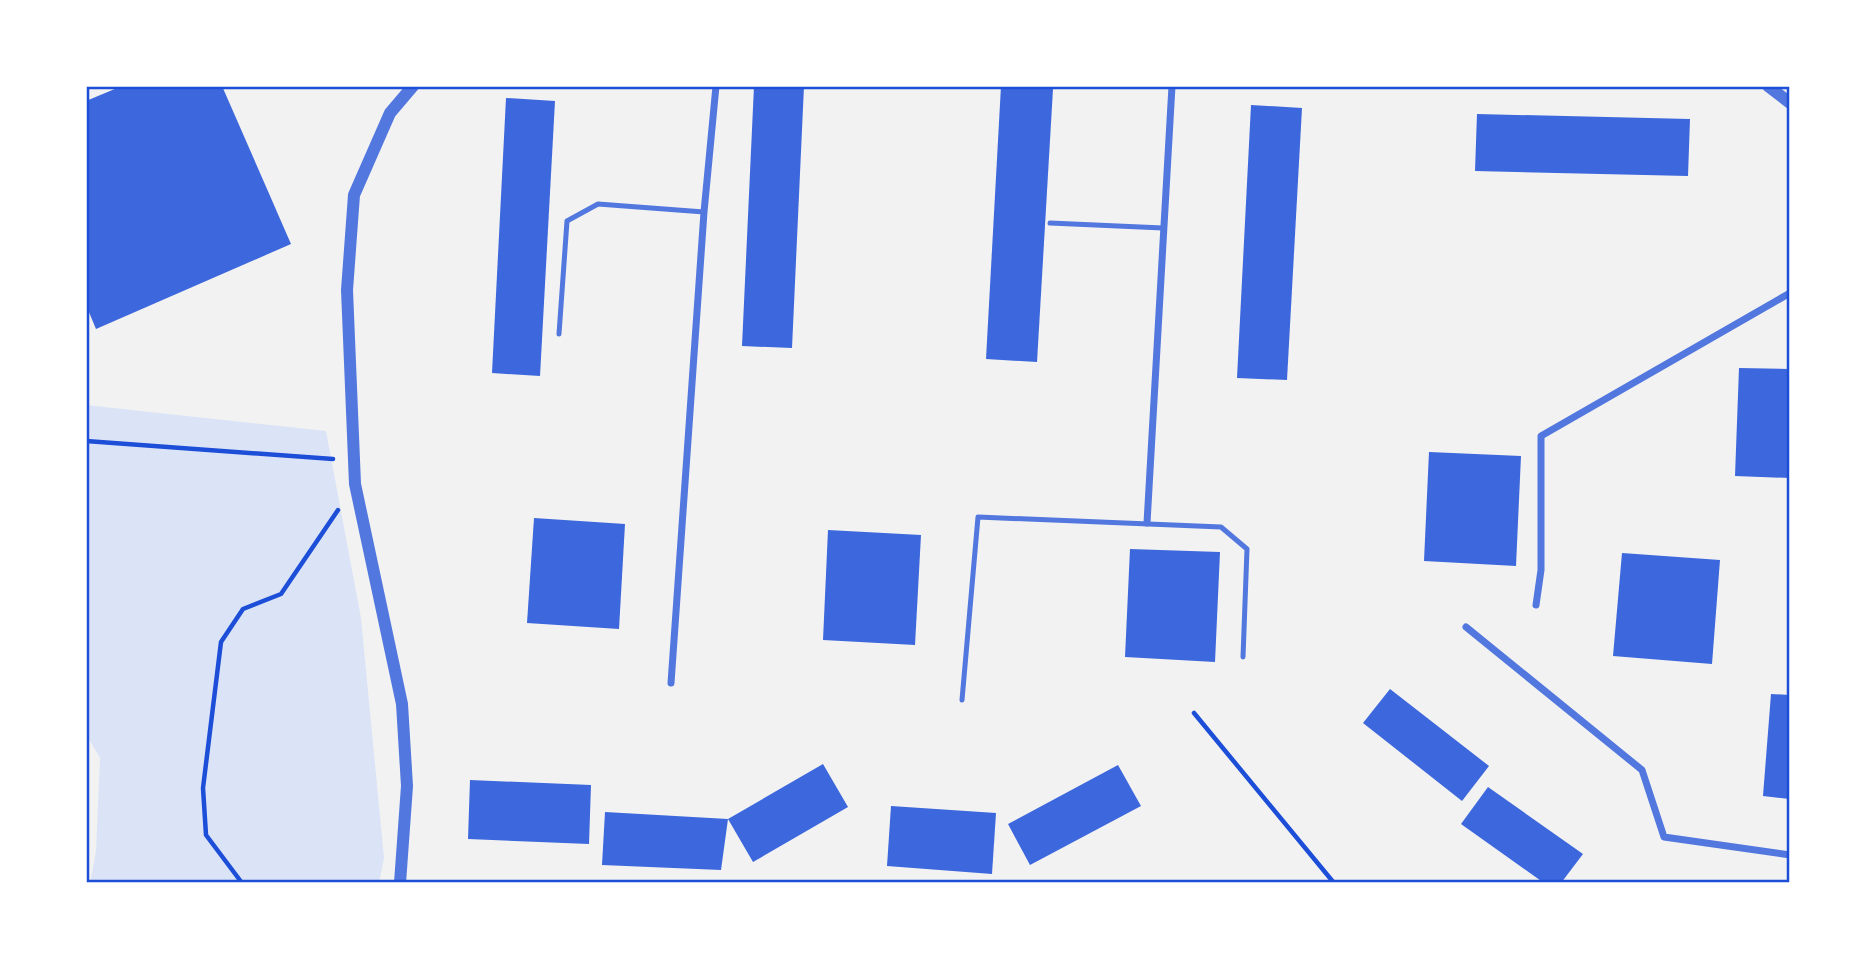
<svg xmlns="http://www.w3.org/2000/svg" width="1876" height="969" viewBox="0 0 1876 969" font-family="Montserrat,sans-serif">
  <rect width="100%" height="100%" fill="#f2f2f2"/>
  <polygon fill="#dbe4f7" points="86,405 326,431 361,618 384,858 379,883 90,883 96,851 100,758 86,734"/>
  <g fill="#3d67dc">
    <polygon points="122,86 222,86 291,244 96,329 86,305 86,101"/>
    <polygon points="754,86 804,86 792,348 742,346"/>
    <polygon points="1001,86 1053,89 1037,362 986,359"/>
    <polygon points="506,98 555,101 540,376 492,373"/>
    <polygon points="1251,105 1302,108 1287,380 1237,378"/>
    <polygon points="1477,114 1690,119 1688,176 1475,171"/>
    <polygon points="1739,368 1790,369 1790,478 1735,476"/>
    <polygon points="1429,452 1521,456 1516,566 1424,561"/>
    <polygon points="534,518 625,524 619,629 527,623"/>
    <polygon points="828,530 921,535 915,645 823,640"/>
    <polygon points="1130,549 1220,552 1215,662 1125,657"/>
    <polygon points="1622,553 1720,560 1712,664 1613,656"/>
    <polygon points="1390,689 1489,766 1462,801 1363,723"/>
    <polygon points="1771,694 1790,695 1790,799 1763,796"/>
    <polygon points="823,764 848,807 753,862 728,819 721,870 602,865 605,812 728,819"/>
    <polygon points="1118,765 1141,806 1030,865 1008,824"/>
    <polygon points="470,780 591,785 589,844 468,839"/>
    <polygon points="1488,787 1583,854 1561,883 1544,883 1461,824"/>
    <polygon points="891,806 996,813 992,874 887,866"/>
  </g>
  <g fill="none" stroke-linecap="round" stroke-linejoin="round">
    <g stroke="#1d4ed8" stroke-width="4.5">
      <polyline points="86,441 333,459"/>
      <polyline points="1194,713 1334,883"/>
      <polyline points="242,883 206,835 203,788 221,642 243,609 281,594 338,510"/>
    </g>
    <g stroke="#5277de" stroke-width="5">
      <polyline points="1050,223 1163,228"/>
      <polyline points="559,334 567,221 598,204 704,212"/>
      <polyline points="962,700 978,517 1221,527 1247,549 1243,657"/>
    </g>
    <g stroke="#5277de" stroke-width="7">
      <polyline points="1147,523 1172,86"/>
      <polyline points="1536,605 1541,570 1541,436 1790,293"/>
      <polyline points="1466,627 1642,770 1664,837 1790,855"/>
      <polyline points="671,683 704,212 716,86"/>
    </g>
    <g stroke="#5277de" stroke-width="12">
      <polyline points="1768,86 1790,103"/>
      <polyline points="400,883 407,786 402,704 355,484 347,290 354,195 390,113 413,86"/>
    </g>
  </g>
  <rect width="1876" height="969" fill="none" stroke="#ffffff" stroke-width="175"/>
  <rect x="88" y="88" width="1700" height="793" fill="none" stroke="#1d4ed8" stroke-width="2.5"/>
</svg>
